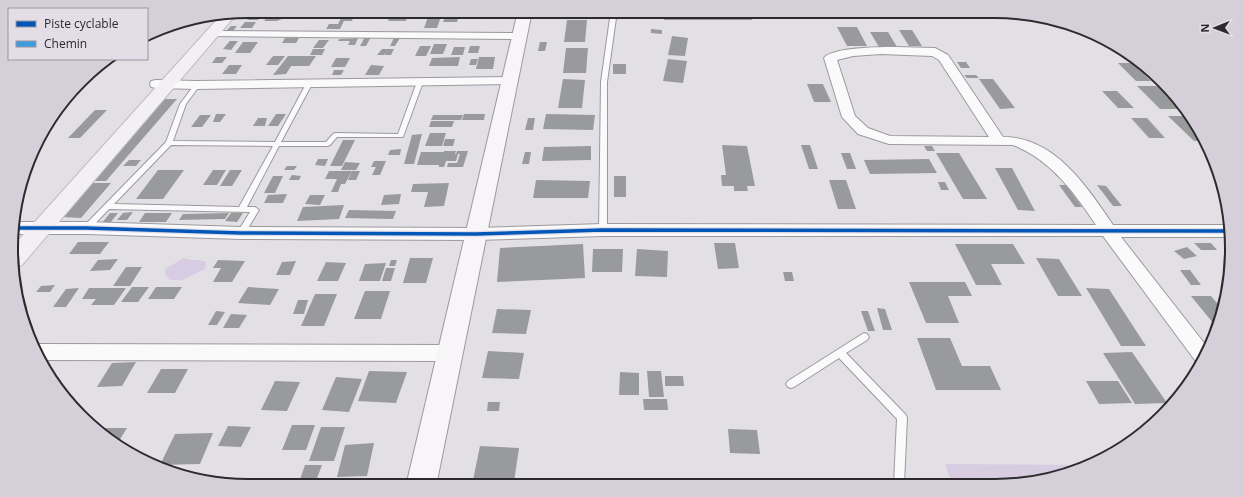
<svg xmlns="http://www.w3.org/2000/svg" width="1243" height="497" viewBox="0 0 1243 497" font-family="'Open Sans',sans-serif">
  <rect width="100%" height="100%" fill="#e3e0e5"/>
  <g fill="#d7cce1">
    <path d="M184 258C192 261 199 259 206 262L205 269 183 280H170L165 275V269Z"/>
    <polygon points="945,464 1068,465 1071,470 1026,484 952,484"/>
  </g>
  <g fill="#999a9c">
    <polygon points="279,11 284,11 282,14 285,14 282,19 277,21 264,21 270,14 277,14"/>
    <polygon points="374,11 380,11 378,13 376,13 373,18 360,18 363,14 373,14"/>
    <polygon points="472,11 478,11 478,13 475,13 473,19 468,19 468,16 462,16 463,14 471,14"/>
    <polygon points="570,11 588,11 588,14 569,14"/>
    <polygon points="253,13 263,13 258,20 247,20"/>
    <polygon points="316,13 327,13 324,18 313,18"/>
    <polygon points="505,13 511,13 510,19 503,19"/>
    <polygon points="408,14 406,21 388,21 391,15"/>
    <polygon points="429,14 442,14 437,28 424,28"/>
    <polygon points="487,14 497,14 495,18 486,19"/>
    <polygon points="664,14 792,14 794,18 752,18 752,20 664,20"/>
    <polygon points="446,15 459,15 457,22 443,22"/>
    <polygon points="342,16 347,16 346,18 353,18 352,21 344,21 340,29 326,29 329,24 338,24"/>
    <polygon points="567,20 587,20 585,42 564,42"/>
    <polygon points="245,22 256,22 252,28 240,28"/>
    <polygon points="231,26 237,26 233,31 226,31"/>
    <polygon points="837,27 857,27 867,46 847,46"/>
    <polygon points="651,29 662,30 662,34 651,33"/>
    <polygon points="899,30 912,30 922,46 909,46"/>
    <polygon points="870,32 888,32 897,47 879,47"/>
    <polygon points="672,36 688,38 685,56 668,55"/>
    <polygon points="365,37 371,37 366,46 360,46"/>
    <polygon points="285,38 299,38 296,43 282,43"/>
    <polygon points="358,38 355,45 348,45 350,41 338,41 339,39"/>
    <polygon points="394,38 400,38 395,46 390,46"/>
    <polygon points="319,40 329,40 323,48 313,48"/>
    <polygon points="230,41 238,41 231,50 223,49"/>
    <polygon points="243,42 258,42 250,53 235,53"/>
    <polygon points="540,42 547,42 545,51 538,51"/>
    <polygon points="434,44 447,44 443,54 430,54"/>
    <polygon points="420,46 431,46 426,56 415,56"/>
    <polygon points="470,46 480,46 478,53 468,53"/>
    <polygon points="454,47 465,47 463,55 451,55"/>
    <polygon points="566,48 588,48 586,73 563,73"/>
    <polygon points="313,49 325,49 322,55 310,55"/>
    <polygon points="382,49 394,49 391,55 385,55 386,53 384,55 377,55"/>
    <polygon points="273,56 285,56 278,65 266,65"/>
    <polygon points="288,56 316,56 309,66 291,66 286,74 273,75"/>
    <polygon points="216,57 227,57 222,63 212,63"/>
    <polygon points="460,57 458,66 429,66 432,58"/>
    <polygon points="479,57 495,57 493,69 476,69"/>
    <polygon points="336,58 350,58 345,67 331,67"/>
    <polygon points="471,59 478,59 476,65 469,65"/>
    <polygon points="668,59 687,61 683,83 663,81"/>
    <polygon points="957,62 966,62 970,68 961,68"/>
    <polygon points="1118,63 1132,63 1151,81 1136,81"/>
    <rect x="613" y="64" width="13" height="10"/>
    <polygon points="229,65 242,65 236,74 222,74"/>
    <polygon points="371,65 384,66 379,75 365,75"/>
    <polygon points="334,70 344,70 341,75 332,75"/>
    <polygon points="964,75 976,75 979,78 967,78"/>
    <polygon points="563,79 585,80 582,108 558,108"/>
    <polygon points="979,79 993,79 1015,108 1000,109"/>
    <polygon points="807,84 823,84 831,102 814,102"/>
    <polygon points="1137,86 1157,86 1181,109 1160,109"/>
    <polygon points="1102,91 1117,91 1134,108 1118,108"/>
    <polygon points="164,99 177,99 106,181 91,181"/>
    <polygon points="95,110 107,110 80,138 68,138"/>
    <polygon points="216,114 226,114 220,122 213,122"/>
    <polygon points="276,114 286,114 278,126 268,126"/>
    <polygon points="464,114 485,114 484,120 462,120"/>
    <polygon points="546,114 595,115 593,130 543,129"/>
    <polygon points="200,115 211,115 202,127 191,127"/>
    <polygon points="433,115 463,115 461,120 431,120"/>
    <polygon points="1168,116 1186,116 1206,141 1194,141"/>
    <polygon points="258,118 267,118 265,126 253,126"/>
    <polygon points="528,118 535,118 533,130 525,130"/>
    <polygon points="1131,118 1147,118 1165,138 1149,138"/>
    <polygon points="431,121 454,121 452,127 429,127"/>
    <polygon points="430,133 446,133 442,146 425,146"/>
    <polygon points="422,134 414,164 404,164 412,135"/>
    <polygon points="445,139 455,139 453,146 443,146"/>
    <polygon points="343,140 355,140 342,166 330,166"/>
    <polygon points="722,145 747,146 755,186 747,186 748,191 734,191 734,186 722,186 721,175 726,175"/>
    <polygon points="801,145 810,145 818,169 809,169"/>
    <polygon points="591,146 591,160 542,161 544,147"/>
    <polygon points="924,146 932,146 935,151 927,151"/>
    <polygon points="401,149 400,155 388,155 390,150"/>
    <polygon points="444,151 456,151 455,154 456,154 457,151 468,151 463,167 447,167 448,163 457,163 460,154 458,154 456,161 446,161 444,167 439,167 439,165 417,165 421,152 444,152"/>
    <polygon points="525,152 531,152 529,164 522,164"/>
    <polygon points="841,153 850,153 856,169 847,169"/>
    <polygon points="936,153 959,153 987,199 963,199"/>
    <polygon points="318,159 328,159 325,166 315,165"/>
    <polygon points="929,159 937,173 870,174 864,160"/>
    <polygon points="129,160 141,160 136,166 123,166"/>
    <polygon points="374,161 386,161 380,175 372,175 376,167 371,167"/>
    <polygon points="345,162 360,163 356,170 341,170"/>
    <polygon points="287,166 297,166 294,170 284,170"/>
    <polygon points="995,168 1012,168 1035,211 1018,210"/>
    <polygon points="158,170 184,170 163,199 136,199"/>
    <polygon points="213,170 226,170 217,185 203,185"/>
    <polygon points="230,170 242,170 232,186 220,186"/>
    <polygon points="329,171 341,171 338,178 341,171 352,171 345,184 341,184 338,192 331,192 337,179 325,179"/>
    <polygon points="352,171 360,171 356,180 348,180"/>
    <polygon points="292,175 301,176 299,180 289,180"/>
    <polygon points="273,176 283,176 275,193 264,193"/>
    <rect x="614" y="176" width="12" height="21"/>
    <polygon points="536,180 590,181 588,198 533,198"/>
    <polygon points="829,180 846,180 856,209 838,209"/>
    <polygon points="938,182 945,182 949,190 941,190"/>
    <polygon points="92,183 111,183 81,218 62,217"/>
    <polygon points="449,183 444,206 424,207 428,192 411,192 413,184"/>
    <polygon points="1059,185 1066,185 1082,207 1075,207"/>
    <polygon points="1097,185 1106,186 1122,206 1113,206"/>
    <polygon points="287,194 283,203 264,203 268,195"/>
    <polygon points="401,194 399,204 381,205 384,195"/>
    <polygon points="310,195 325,195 320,205 305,204"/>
    <polygon points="344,205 339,219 297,221 303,207"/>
    <polygon points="349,210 396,211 393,219 345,218"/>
    <polygon points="133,212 127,220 117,220 123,213"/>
    <polygon points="110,213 118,213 111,222 102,223"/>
    <polygon points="145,213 172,213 166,222 139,222"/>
    <polygon points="229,213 225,219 179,220 183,214"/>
    <polygon points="231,213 243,213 237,222 225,221"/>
    <polygon points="78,242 109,242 100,254 69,254"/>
    <polygon points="714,243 735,243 739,268 718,269"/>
    <polygon points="1194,243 1211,243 1217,250 1201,250"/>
    <polygon points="583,244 585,278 497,282 500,248"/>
    <polygon points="955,244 1013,244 1025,264 991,264 1002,285 976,285"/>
    <polygon points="1187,247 1197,256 1184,259 1174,251"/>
    <polygon points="593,249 623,249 622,272 592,272"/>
    <polygon points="637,249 668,251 667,277 635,276"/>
    <polygon points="410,258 433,258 426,283 403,283"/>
    <polygon points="1036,258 1059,259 1082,296 1058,296"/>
    <polygon points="118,259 110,270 90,271 98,260"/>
    <polygon points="218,260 245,261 232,282 213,282 221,268 213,268"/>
    <polygon points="391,260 397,260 395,266 389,266"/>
    <polygon points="296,261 290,275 276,275 282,262"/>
    <polygon points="326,262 346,263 338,281 317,281"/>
    <polygon points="386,263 380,281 359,281 365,264"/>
    <polygon points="126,267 142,267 130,286 113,286"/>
    <polygon points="386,268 395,268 391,281 382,281"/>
    <polygon points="1180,270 1190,270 1201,285 1191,285"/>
    <polygon points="783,272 792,272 794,281 785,281"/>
    <polygon points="909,282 965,282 972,296 948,296 959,323 926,323"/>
    <polygon points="55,285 50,292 36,292 41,286"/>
    <polygon points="132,287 149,287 138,302 121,302"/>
    <polygon points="156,287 182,287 174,299 148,299"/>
    <polygon points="248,287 279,289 270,305 238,303"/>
    <polygon points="79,288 66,307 53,307 66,289"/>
    <polygon points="89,288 126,288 114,305 91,305 96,299 82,299"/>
    <polygon points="1086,288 1109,289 1146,346 1121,346"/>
    <polygon points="365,291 390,291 381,319 354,319"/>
    <polygon points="315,294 337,294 324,326 301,326"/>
    <polygon points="1191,296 1211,296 1222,309 1220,323 1213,323"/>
    <polygon points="298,300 308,300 304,314 293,314"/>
    <polygon points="877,308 885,309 892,330 883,330"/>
    <polygon points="497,309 531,310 526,334 492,333"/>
    <polygon points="216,311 225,312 217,325 208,325"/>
    <polygon points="861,311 868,311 875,331 868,331"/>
    <polygon points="231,314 247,315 239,328 223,328"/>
    <polygon points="917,338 950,338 962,366 990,366 1001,390 936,390"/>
    <polygon points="488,351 524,353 519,379 482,378"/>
    <polygon points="1132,352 1167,403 1135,404 1103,353"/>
    <polygon points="136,362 122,386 97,387 112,363"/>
    <polygon points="161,369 188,369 175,393 147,393"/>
    <polygon points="369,371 407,372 396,403 358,401"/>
    <polygon points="647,371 661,371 664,397 649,397"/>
    <polygon points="620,372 639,373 639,395 619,395"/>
    <polygon points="665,376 683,376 684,386 665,386"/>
    <polygon points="336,377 362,379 349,412 322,410"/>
    <polygon points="275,381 300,382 287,411 261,410"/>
    <polygon points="1086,381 1118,381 1132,403 1099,404"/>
    <polygon points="643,399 667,399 668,410 644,410"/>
    <polygon points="488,402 500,402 499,411 487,411"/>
    <polygon points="292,425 315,425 306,450 282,450"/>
    <polygon points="228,426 251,427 241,447 218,446"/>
    <polygon points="321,427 345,427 334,461 309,461"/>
    <polygon points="102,428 127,428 117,444 104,437 100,432"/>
    <polygon points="728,429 757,430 760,454 730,453"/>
    <polygon points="213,433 200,464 160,465 175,434"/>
    <polygon points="374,443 367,476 337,477 345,445"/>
    <polygon points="480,446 519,448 514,482 473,480"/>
    <polygon points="305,465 322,465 316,481 299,482"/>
  </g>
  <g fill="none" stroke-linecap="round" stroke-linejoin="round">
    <g stroke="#9c999e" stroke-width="2">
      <g id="lane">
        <polygon points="611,11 617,11 607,82 607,230 603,233 599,230 601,82"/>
        <path d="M420 80 423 82 403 137H337L330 145 328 146H279L247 207H255L259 210 244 235H238L237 233 250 212 109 209 89 230 86 231 82 228 166 142 180 104 195 84H199L200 85 186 104 173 141 275 142 306 84 309 82 312 84 281 142H326L333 134 335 133 398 134 417 82ZM171 145 273 146 239 207 114 204Z"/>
        <polygon points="864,333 867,334 869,337 867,340 846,353 906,415 907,418 904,484 894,484 897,419 839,358 794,387 791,388 788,387 786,384 788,381"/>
      </g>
    </g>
    <g stroke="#9c999e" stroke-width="2">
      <g id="street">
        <polygon points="212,31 519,33 523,34 525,36 523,38 519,39 208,36 206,34 208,32"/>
        <path d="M896 47 935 48 948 55 1003 137C1055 137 1087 187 1113 225H1229L1231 237H1121L1208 348 1200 364 1197 363 1103 236H603L476 240 241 239 86 234H14L13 222H86L241 227 476 228 603 224 1096 225C1074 192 1051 160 1013 145L889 144 858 134 842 117 824 58C832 47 882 47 896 47ZM881 54 932 56 939 60 989 137 890 136 868 128 855 116 837 60 853 56Z"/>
        <polygon points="509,77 514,78 515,81 514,84 197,89 156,88 151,87 150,84 151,81 156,80 197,81"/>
        <polygon points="37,344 450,345 457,347 460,353 457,359 450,361 40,360 34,345"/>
      </g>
    </g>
    <g stroke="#9c999e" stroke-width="2">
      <polygon id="secondary" points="518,11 532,11 436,486 406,486"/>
    </g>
    <g stroke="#bfbdc0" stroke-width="2">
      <polygon id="primary" points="236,13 234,17 22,265 15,267 14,245 220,16"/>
    </g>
    <use href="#lane" fill="#fbfafb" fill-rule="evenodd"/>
    <use href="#street" fill="#fbfafb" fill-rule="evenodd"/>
    <use href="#secondary" fill="#f7f5f8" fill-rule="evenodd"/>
    <use href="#primary" fill="#f2eff5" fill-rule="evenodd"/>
    <polyline stroke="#3d9ce1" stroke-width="2" stroke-dasharray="4.5 2" stroke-linecap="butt" points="811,11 828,15"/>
    <g stroke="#e3dde8" stroke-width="6">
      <polyline id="cycleway" points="13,228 86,228 241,233 476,234 603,230 1231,231"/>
    </g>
    <use href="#cycleway" stroke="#0057b8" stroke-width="3.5"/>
  </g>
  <path d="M0 0H1243V497H0ZM248 18H995A230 230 0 0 1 1225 248V249A230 230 0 0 1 995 479H248A230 230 0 0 1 18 249V248A230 230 0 0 1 248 18Z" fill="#d4cfd9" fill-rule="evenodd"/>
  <path fill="none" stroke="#2c2a2e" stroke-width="2" d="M248 18H995A230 230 0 0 1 1225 248V249A230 230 0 0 1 995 479H248A230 230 0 0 1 18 249V248A230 230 0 0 1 248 18Z"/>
  <rect x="8" y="8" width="140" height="52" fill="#e3dde8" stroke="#9a959e"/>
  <rect x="16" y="21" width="20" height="6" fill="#0057b8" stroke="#9a959e"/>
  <text x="44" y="28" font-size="12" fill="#2c2a2e">Piste cyclable</text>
  <rect x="16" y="41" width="20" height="6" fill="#3d9ce1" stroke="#9a959e"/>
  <text x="44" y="48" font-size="12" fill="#2c2a2e">Chemin</text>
  <g transform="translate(1215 28) rotate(269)" stroke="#e3dde8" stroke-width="3" paint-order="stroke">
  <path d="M0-3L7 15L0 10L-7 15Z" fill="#2c2a2e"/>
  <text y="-6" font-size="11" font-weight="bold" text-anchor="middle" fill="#2c2a2e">N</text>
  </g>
</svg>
